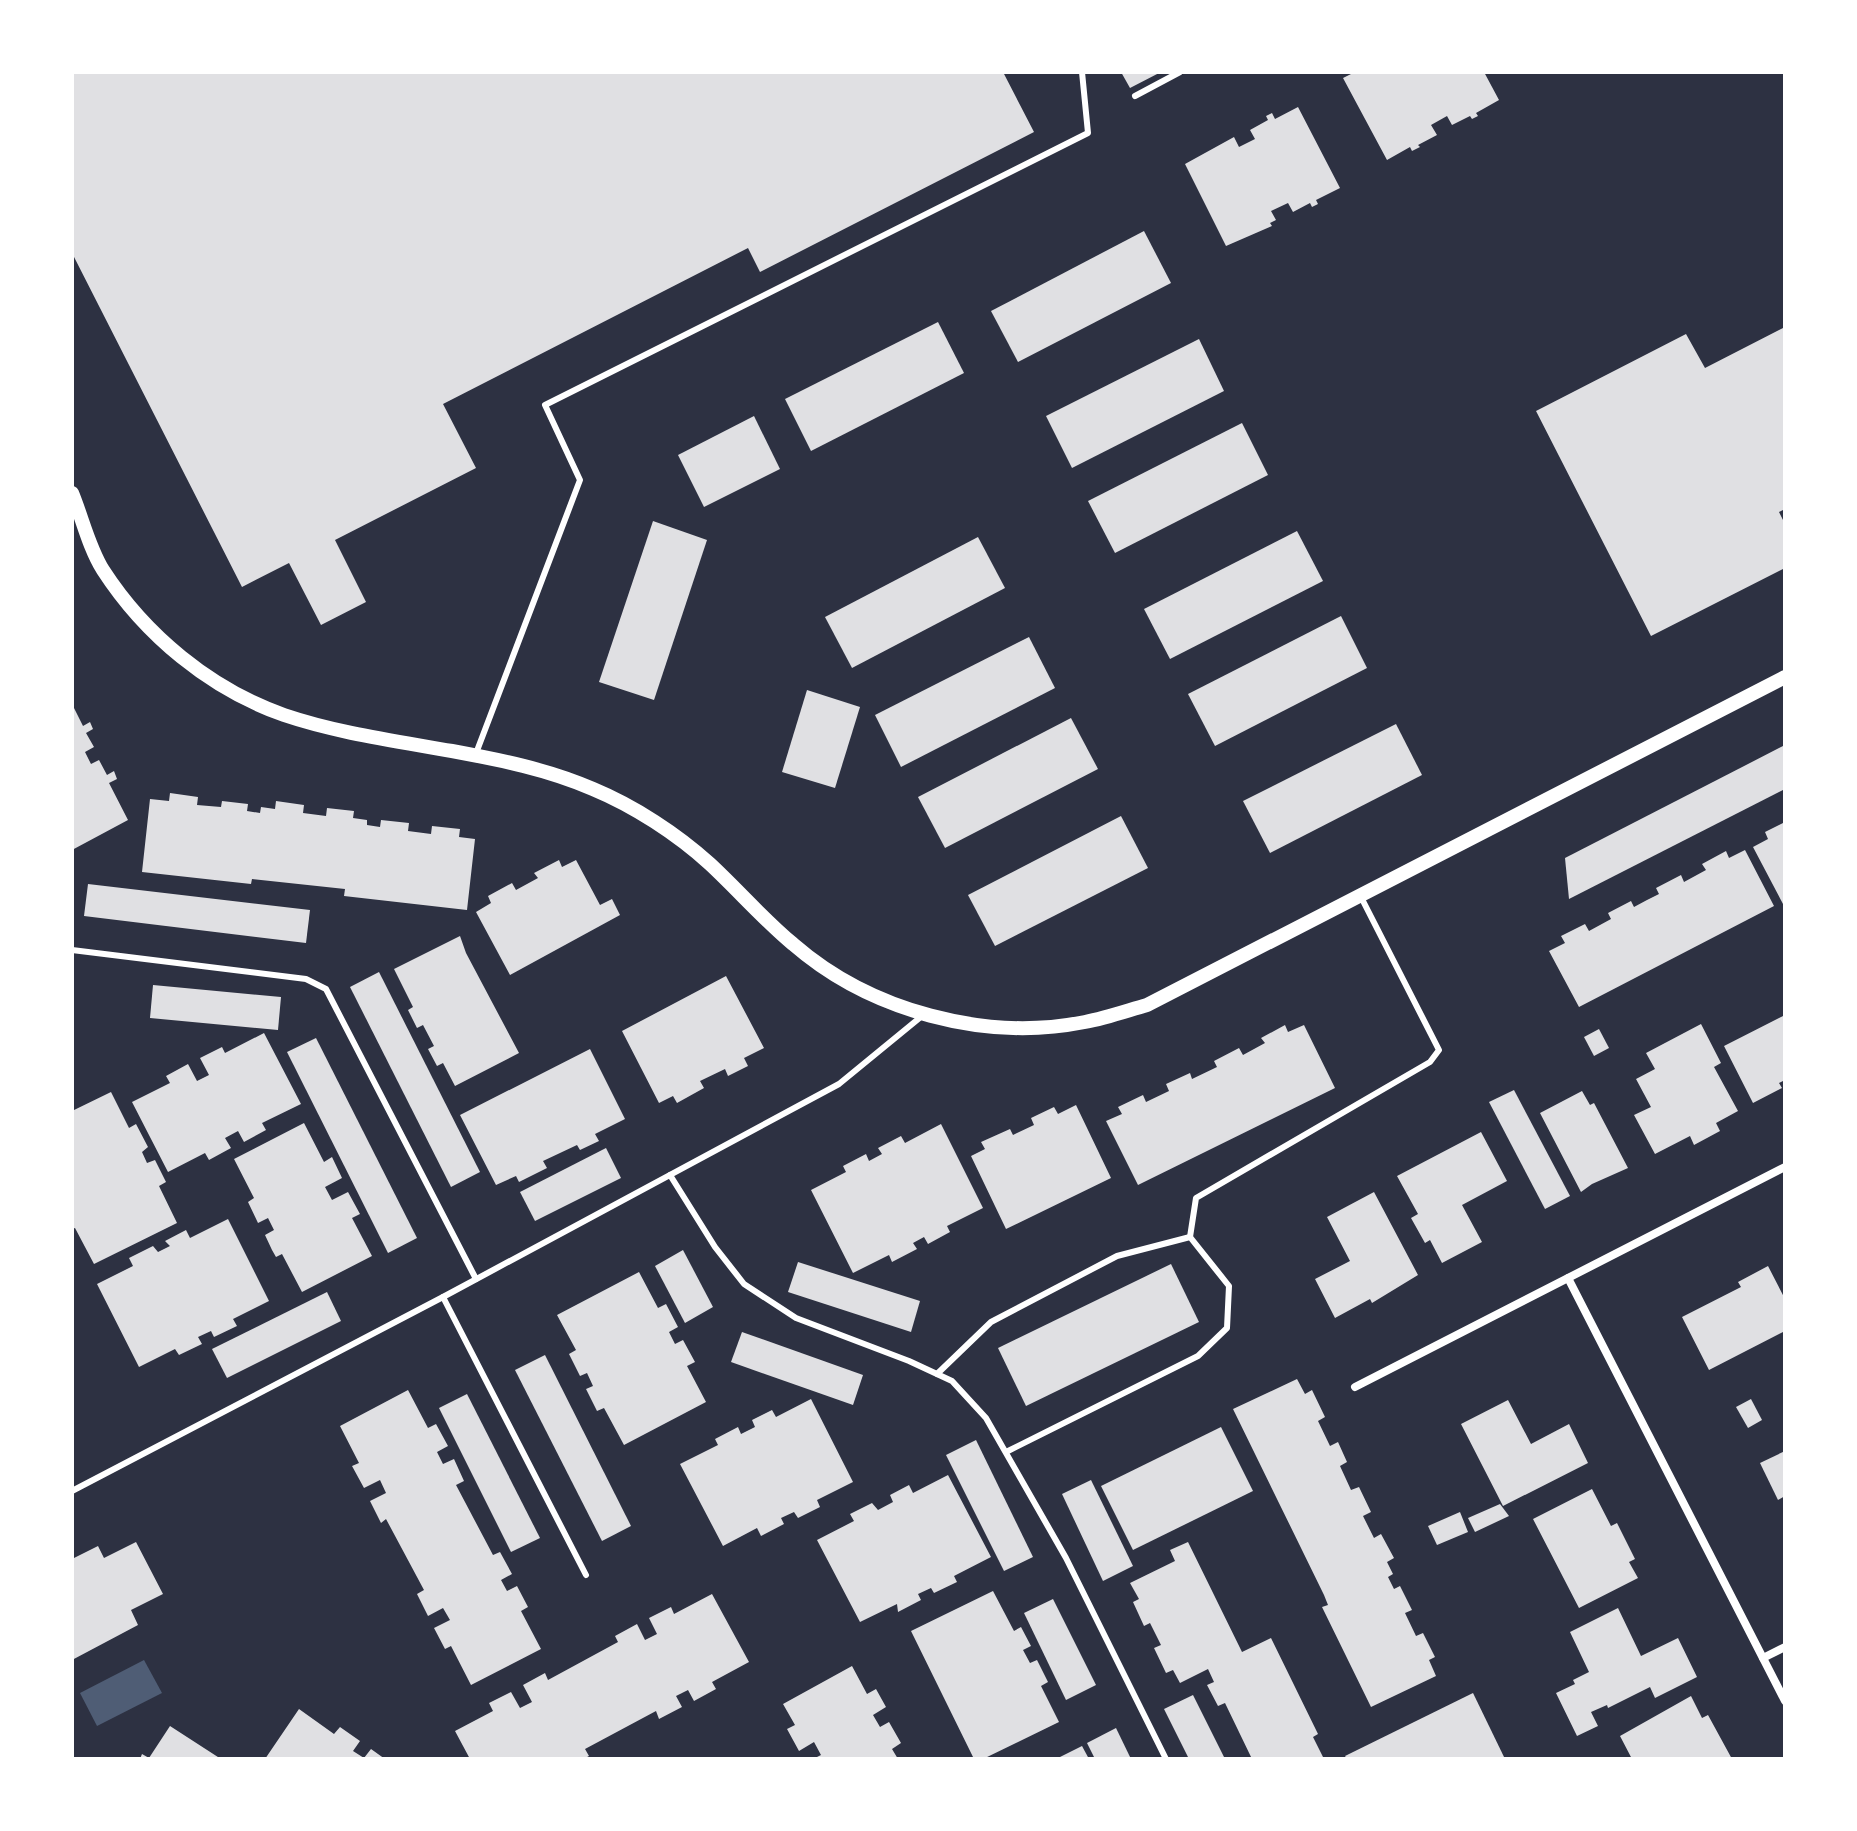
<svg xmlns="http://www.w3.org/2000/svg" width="1857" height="1831" viewBox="0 0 1857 1831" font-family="Mulish,sans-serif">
  <rect width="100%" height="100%" fill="#2d3142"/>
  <polygon fill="#4f5d75" points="144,1660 162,1693 97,1726 80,1693"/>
  <g fill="#e0e0e3">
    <polygon points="72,72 1003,72 1034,132 760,272 748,248 443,404 476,468 335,540 366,602 321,625 289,563 242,587 72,253"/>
    <polygon points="1121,72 1161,72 1130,88"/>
    <polygon points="1355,72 1484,72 1499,100 1476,113 1478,116 1472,119 1470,116 1452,125 1447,116 1431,125 1437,135 1418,145 1420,147 1412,151 1410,147 1387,160 1343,78"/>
    <polygon points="1298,107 1340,188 1316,200 1318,204 1312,207 1310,203 1293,212 1288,203 1271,211 1276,220 1270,223 1272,226 1226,246 1185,164 1234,137 1239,147 1255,139 1250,130 1268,120 1266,116 1272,113 1275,119"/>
    <polygon points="1144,231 1171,283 1018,362 991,311"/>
    <polygon points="938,322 964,373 811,451 785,399"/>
    <polygon points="1785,327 1785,509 1779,512 1785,524 1785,568 1651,636 1536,411 1686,334 1705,368"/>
    <polygon points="1199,339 1224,391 1072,468 1046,416"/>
    <polygon points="754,416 780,469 704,507 678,455"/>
    <polygon points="1242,423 1268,475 1115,553 1088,501"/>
    <polygon points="653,521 707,540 654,700 599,682"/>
    <polygon points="1297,531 1323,581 1170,659 1144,609"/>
    <polygon points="978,537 1005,588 852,668 825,617"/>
    <polygon points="1341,616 1367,668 1215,746 1188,694"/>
    <polygon points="1029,637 1055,688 901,767 875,715"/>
    <polygon points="807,690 860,707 835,788 782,772"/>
    <polygon points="72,704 83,726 90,722 93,729 86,733 94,747 85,752 91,764 99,760 107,775 114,771 117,779 109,783 128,820 72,850"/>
    <polygon points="1071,718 1098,769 945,848 918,797"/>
    <polygon points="1396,724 1422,775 1270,853 1243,801"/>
    <polygon points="1785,745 1785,789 1569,899 1565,858"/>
    <polygon points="170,793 198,797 197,805 221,807 222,801 248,804 247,811 260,813 261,807 275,809 276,801 304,805 303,813 326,816 327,808 354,811 353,818 367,820 367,825 380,827 381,820 409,823 408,831 431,834 432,826 460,829 459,837 475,839 467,910 344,896 345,889 252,879 251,884 142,872 150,799 169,801"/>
    <polygon points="1121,816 1148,868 995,946 968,895"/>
    <polygon points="1785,822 1785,903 1783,904 1753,847 1768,839 1765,832"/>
    <polygon points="1745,850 1774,906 1579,1007 1549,951 1565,943 1561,936 1585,924 1589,931 1611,919 1608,913 1631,901 1634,907 1647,900 1659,894 1656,888 1681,875 1684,882 1706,870 1702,864 1726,851 1729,858"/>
    <polygon points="559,860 562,867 576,860 600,905 612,899 620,915 510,975 476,912 491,903 488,896 512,883 516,890 538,878 534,873"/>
    <polygon points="88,884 310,910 306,943 84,916"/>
    <polygon points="460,936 466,953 519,1053 455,1086 443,1063 437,1066 428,1049 434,1046 423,1025 417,1028 408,1010 413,1007 394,969"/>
    <polygon points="379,972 480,1172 451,1187 350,987"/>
    <polygon points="726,976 764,1048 744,1058 748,1066 728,1076 725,1069 700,1081 704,1088 677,1103 673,1096 659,1103 622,1031"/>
    <polygon points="153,985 281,997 278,1030 150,1018"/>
    <polygon points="1785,1015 1785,1080 1779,1083 1782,1088 1753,1103 1724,1046"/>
    <polygon points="1701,1024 1721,1063 1714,1067 1738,1111 1716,1123 1720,1131 1694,1145 1690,1136 1655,1154 1634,1115 1651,1107 1636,1079 1655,1069 1646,1053"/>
    <polygon points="1285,1025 1288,1032 1304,1025 1335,1088 1138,1185 1106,1121 1122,1114 1118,1107 1143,1095 1146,1102 1169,1091 1166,1084 1190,1073 1192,1079 1217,1067 1214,1061 1239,1048 1243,1055 1265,1043 1261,1038"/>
    <polygon points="1599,1029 1609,1048 1594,1056 1584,1037"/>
    <polygon points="264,1033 301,1104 262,1123 266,1130 244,1142 238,1131 225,1138 231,1148 209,1160 205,1153 168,1172 132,1102 170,1083 166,1076 188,1064 197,1081 209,1075 200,1058 222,1047 225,1053"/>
    <polygon points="316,1038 417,1238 388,1253 287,1052"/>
    <polygon points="590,1049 625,1119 595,1134 599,1141 580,1150 577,1145 543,1161 547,1168 519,1182 516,1176 496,1185 460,1115"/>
    <polygon points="1514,1090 1570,1196 1545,1209 1489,1102"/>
    <polygon points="1582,1091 1590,1105 1594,1103 1628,1168 1592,1184 1581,1192 1540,1113"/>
    <polygon points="111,1092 129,1128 136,1124 148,1147 142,1152 147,1163 155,1160 166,1182 159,1186 177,1223 94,1264 75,1228 72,1229 72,1111"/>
    <polygon points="1076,1105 1111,1178 1006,1229 971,1156 985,1149 981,1142 1010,1129 1013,1135 1034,1125 1031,1118 1054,1107 1058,1114"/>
    <polygon points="304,1123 324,1162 332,1157 342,1178 325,1187 332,1200 348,1192 360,1214 352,1218 372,1256 302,1292 282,1254 276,1257 272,1250 265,1235 274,1230 268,1218 258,1223 248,1202 254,1198 234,1159"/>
    <polygon points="941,1124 983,1208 947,1226 950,1232 928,1244 924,1237 913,1243 917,1249 892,1262 889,1255 853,1273 811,1190 846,1172 843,1166 866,1154 869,1161 882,1154 878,1148 901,1136 905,1143"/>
    <polygon points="1481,1132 1507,1181 1462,1205 1482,1242 1442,1263 1430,1240 1425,1243 1411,1218 1418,1214 1397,1176"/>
    <polygon points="606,1148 621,1178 535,1221 520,1192"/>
    <polygon points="1374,1192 1418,1275 1372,1303 1370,1299 1335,1318 1315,1279 1350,1261 1327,1217"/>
    <polygon points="228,1219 269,1301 233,1319 237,1326 214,1337 211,1331 198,1337 202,1344 179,1355 175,1349 139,1367 97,1284 133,1266 129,1258 153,1246 158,1252 170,1246 165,1241 186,1230 190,1238"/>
    <polygon points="683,1250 713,1307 685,1323 655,1266"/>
    <polygon points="798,1262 920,1301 911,1332 788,1292"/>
    <polygon points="1171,1264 1199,1322 1026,1406 998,1348"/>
    <polygon points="1768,1266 1785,1299 1785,1331 1709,1370 1682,1317 1741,1287 1738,1282"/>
    <polygon points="639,1272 658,1308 666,1304 678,1327 669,1332 675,1344 683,1340 695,1362 687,1366 706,1402 624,1445 604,1408 597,1411 586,1389 593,1386 587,1373 580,1376 569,1354 576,1350 557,1315"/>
    <polygon points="327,1292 341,1321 227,1378 212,1349"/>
    <polygon points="742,1332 863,1375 853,1405 731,1362"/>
    <polygon points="545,1355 631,1526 602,1541 515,1370"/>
    <polygon points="1297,1379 1305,1394 1312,1390 1325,1417 1318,1421 1330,1446 1338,1442 1347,1462 1340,1466 1351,1490 1359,1487 1371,1512 1363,1516 1374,1538 1381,1534 1394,1558 1387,1562 1393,1574 1388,1577 1394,1589 1400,1586 1412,1610 1405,1613 1416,1636 1423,1633 1435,1657 1429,1660 1436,1676 1371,1707 1322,1607 1328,1605 1324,1595 1233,1409"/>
    <polygon points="408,1390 428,1428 436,1424 448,1446 437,1452 443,1464 454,1459 464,1481 456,1485 493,1555 500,1552 512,1574 501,1580 507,1591 517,1586 528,1607 521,1611 541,1649 471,1685 451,1646 445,1649 434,1628 450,1620 443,1608 428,1616 417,1594 424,1590 386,1519 381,1523 370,1501 386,1493 380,1480 364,1488 352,1466 359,1463 340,1426"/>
    <polygon points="467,1394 540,1538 511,1552 439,1408"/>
    <polygon points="811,1399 853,1482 817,1500 820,1507 798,1518 794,1512 781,1518 784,1524 761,1536 757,1528 723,1546 680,1464 718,1445 715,1439 738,1427 741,1434 755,1427 752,1420 772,1410 776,1417"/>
    <polygon points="1751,1399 1762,1420 1748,1428 1736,1407"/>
    <polygon points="1508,1400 1531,1444 1569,1424 1588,1463 1503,1506 1461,1424"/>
    <polygon points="1221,1427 1253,1491 1133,1550 1101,1486"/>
    <polygon points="976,1440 1033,1557 1004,1571 946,1455"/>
    <polygon points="1785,1451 1785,1496 1778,1500 1760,1463"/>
    <polygon points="948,1475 991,1557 954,1576 957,1582 934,1593 931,1588 918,1594 921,1600 898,1612 897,1604 860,1622 817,1540 854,1521 850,1514 872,1503 878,1510 893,1502 890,1495 909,1485 913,1493"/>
    <polygon points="1091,1480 1133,1566 1103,1581 1062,1494"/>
    <polygon points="1592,1489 1611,1526 1617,1523 1635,1559 1629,1562 1638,1578 1579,1608 1533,1519"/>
    <polygon points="1500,1504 1509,1516 1475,1532 1468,1518"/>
    <polygon points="1460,1512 1468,1532 1437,1545 1428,1526"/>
    <polygon points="136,1542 163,1594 131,1610 138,1625 72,1660 72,1559 98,1546 104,1558"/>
    <polygon points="1188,1542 1242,1652 1271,1638 1318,1734 1313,1737 1324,1759 1252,1759 1225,1703 1218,1706 1207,1685 1214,1682 1208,1669 1180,1683 1173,1670 1166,1673 1154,1648 1161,1645 1150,1623 1144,1626 1133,1602 1139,1599 1130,1583 1175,1561 1170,1550"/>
    <polygon points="993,1591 1014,1631 1021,1627 1031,1646 1023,1650 1030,1663 1037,1660 1048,1682 1041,1686 1059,1722 983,1759 974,1759 911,1631"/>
    <polygon points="712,1594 749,1662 712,1682 716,1689 694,1701 688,1690 676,1696 682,1707 659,1719 656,1711 585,1749 589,1756 583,1759 470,1759 455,1731 493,1711 489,1703 511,1692 520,1708 532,1702 523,1685 545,1673 548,1680 618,1642 615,1636 637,1624 645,1640 657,1634 649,1618 671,1607 674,1614"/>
    <polygon points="1053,1599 1096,1685 1066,1700 1024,1613"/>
    <polygon points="1618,1608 1641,1656 1678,1638 1697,1677 1655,1698 1650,1687 1608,1708 1607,1705 1591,1712 1598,1726 1577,1736 1556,1693 1575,1684 1573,1680 1589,1672 1570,1632"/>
    <polygon points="852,1666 867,1694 876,1689 886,1707 873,1715 880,1727 889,1722 901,1743 892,1749 898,1759 813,1759 821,1755 814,1742 799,1751 787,1729 795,1725 783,1704"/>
    <polygon points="1473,1693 1505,1759 1347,1759 1345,1756"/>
    <polygon points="1193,1695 1225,1759 1189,1759 1164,1709"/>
    <polygon points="1691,1696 1702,1718 1708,1715 1732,1759 1632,1759 1620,1736"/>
    <polygon points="299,1709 334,1734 340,1727 360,1741 353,1751 364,1758 371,1749 385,1759 265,1759"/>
    <polygon points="170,1726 221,1759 140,1759 142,1754 149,1758"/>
    <polygon points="1116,1728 1131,1759 1095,1759 1087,1743"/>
    <polygon points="1082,1746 1089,1759 1056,1759"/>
  </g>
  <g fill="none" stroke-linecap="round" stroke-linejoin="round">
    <g stroke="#fff" stroke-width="6">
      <polyline points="1135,96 1180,72"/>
      <polyline points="475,756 580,480 545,405 1088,133 1082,72"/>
      <polyline points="72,950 306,979 326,989 476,1279"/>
      <polyline points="670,1175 715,1247 744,1284 796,1318 909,1361 952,1381 986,1418 1066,1558 1166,1759"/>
      <polyline points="1190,1237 1196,1198 1430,1062 1439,1050 1361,897"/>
      <polyline points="443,1297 586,1575"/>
      <polyline points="937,1374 991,1322 1117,1256 1190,1237 1229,1286 1227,1328 1198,1356 1006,1452"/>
      <polyline points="72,1491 443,1297 839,1084 922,1016"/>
    </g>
    <g stroke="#fff" stroke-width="8">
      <polyline points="1568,1278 1785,1701"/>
      <polyline points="1355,1387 1785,1167"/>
      <polyline points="1763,1658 1785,1647"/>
    </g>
    <path stroke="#fff" stroke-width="14" d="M72 493C82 517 89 548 103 570 145 635 210 689 284 715 337 733 396 741 452 751 500 760 547 769 593 789 634 806 677 834 710 864 738 890 764 920 793 944 870 1011 985 1042 1085 1022 1106 1018 1126 1011 1147 1005L1785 677"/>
  </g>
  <rect width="1857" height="1831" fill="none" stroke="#ffffff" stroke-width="148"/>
</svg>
